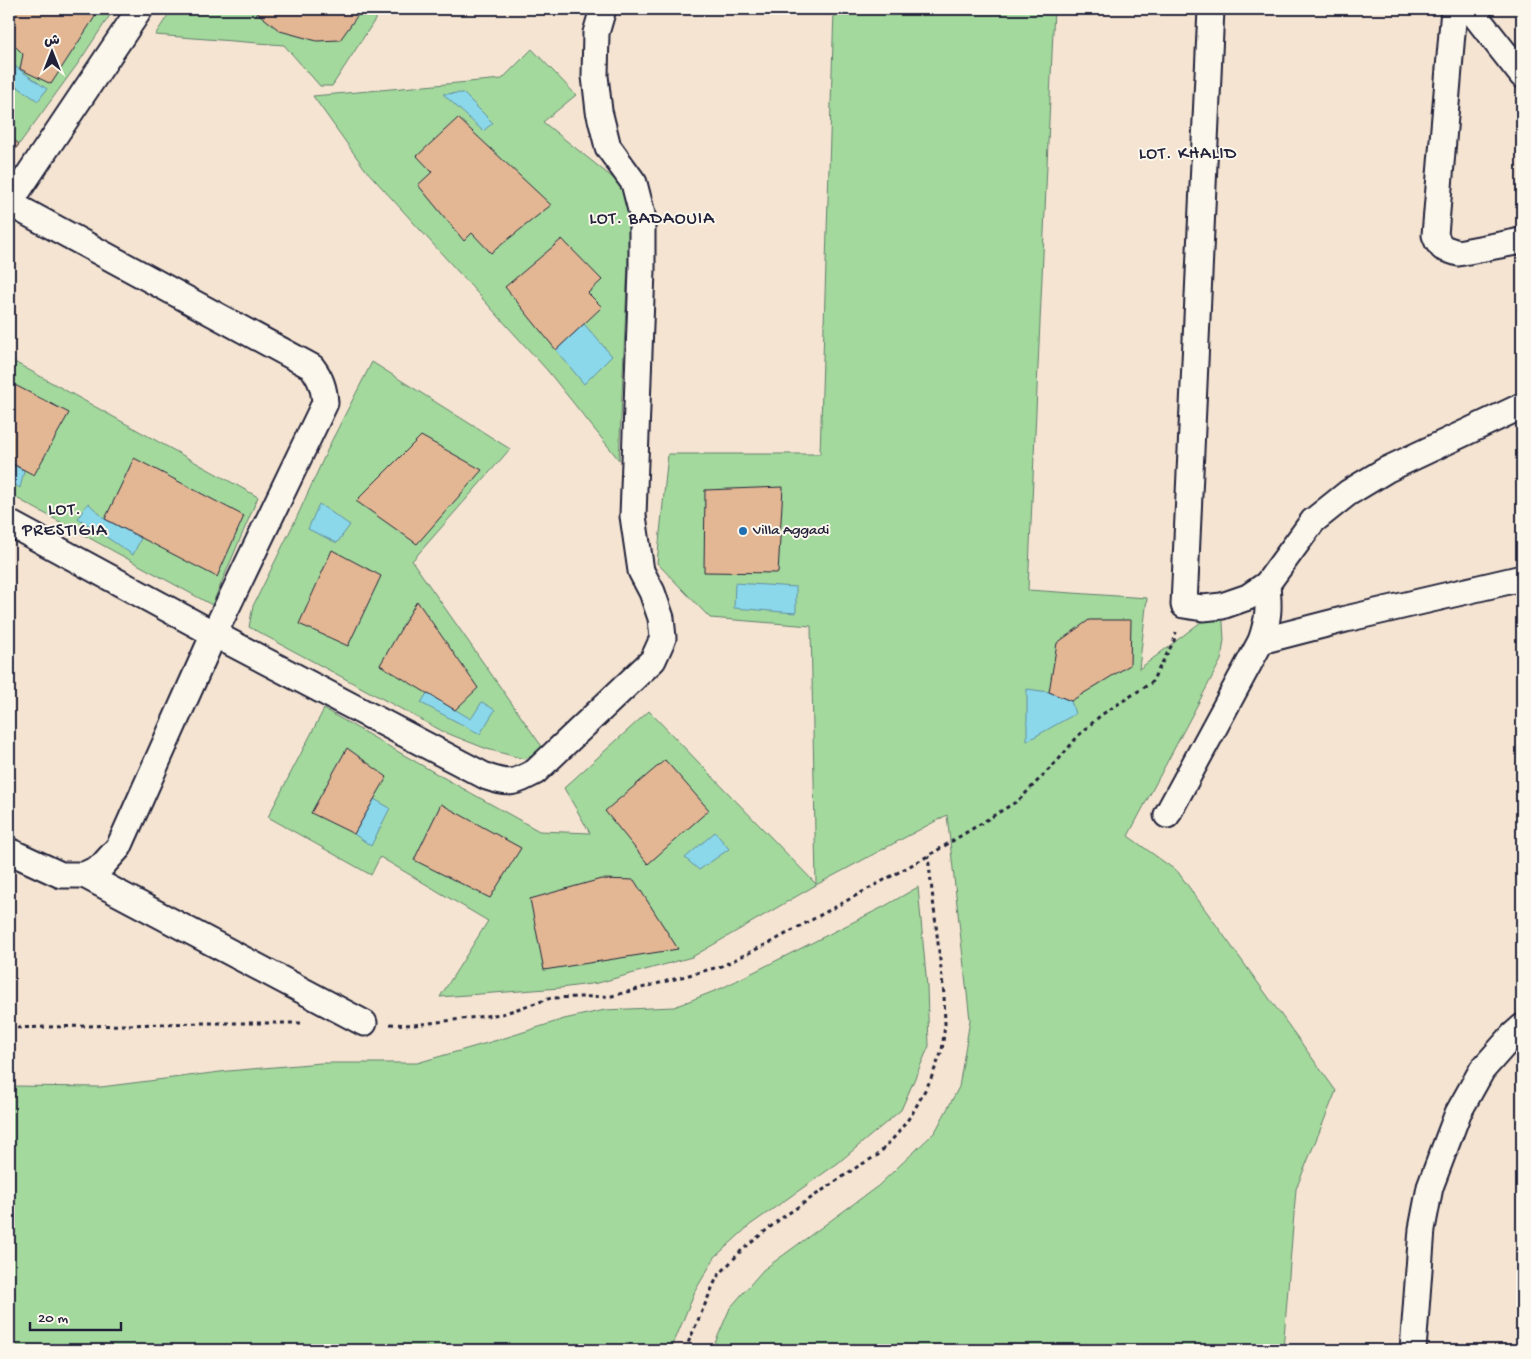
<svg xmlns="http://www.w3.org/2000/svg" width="1531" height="1359" viewBox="0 0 1531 1359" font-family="'Gochi Hand','Playpen Sans Arabic',sans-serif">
  <rect width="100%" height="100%" fill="#f4e4d1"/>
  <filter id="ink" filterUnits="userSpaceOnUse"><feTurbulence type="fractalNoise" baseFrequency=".02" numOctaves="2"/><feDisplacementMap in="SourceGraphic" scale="10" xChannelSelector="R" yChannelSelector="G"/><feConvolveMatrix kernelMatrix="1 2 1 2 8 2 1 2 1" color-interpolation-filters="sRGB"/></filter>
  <g filter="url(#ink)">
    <g fill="#a3d99c" stroke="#627e6c">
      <polygon points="9,9 114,9 79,62 9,158"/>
      <polygon points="172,9 382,9 332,86 320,86 284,45 155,35"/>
      <polygon points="834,9 1054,9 1028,590 1147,598 1139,669 1222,606 1224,640 1221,660 1128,836 1178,872 1336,1091 1296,1189 1283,1350 712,1350 730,1308 763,1270 878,1186 935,1132 959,1087 970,1020 947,815 816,885 692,957 598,983 560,988 440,997 488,921 380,857 371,875 268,817 324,709 437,774 539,831 590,833 564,788 649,711 816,884 811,626 710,618 657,563 668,454 820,454"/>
      <polygon points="532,49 576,95 543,122 618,182 629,203 630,218 619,460 547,370 365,169 313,96 502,79"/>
      <polygon points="9,359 258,497 212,605 9,494"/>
      <polygon points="372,362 510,449 412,561 545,751 524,759 487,749 444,732 249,627 253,606 296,519 331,442"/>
      <polygon points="918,887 927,987 929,1046 901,1110 838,1163 750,1225 715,1257 695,1291 671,1350 9,1350 9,1086 101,1087 228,1071 321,1063 417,1063 508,1037 564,1019 605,1010 674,1007 722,988 885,906"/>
    </g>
    <g fill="#8bd8ea" stroke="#618fa4">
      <polygon points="9,62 47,89 38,101 9,81"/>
      <polygon points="463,93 493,123 483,131 443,94"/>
      <polygon points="584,324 612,356 584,384 556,350"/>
      <polygon points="9,462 24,471 20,488 9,481"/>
      <polygon points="88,503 105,519 141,538 133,555 78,518"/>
      <polygon points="319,504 350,525 337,543 308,529"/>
      <polygon points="735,583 796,587 796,613 734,608"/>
      <polygon points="1027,689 1049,692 1071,701 1075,714 1027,741"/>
      <polygon points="427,693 471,719 482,702 495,710 480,734 421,703"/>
      <polygon points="374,799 390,808 371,846 354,834"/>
      <polygon points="715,832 729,849 699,870 685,858"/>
    </g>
    <g fill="#e3b793" stroke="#22223b">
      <polygon points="9,9 33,9 35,11 36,9 100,9 51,84 20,69 23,54 9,40"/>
      <polygon points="255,9 360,9 360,12 340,40 317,41 280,31 255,11"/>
      <polygon points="458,118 551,205 491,253 472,233 464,241 418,185 432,172 417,156"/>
      <polygon points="9,136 19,144 9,158"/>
      <polygon points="562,239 602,280 588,293 602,307 556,350 505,287"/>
      <polygon points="9,382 69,413 34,475 9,462"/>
      <polygon points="421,436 482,470 417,544 356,501"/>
      <polygon points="134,458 244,516 217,577 105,519"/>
      <polygon points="783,487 778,573 704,572 705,490"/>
      <polygon points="332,550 381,576 348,646 299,624"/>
      <polygon points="417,601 478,688 455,710 380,665"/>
      <polygon points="1089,620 1131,620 1130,665 1071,701 1049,692 1057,643"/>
      <polygon points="347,748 387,777 354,834 311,813"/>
      <polygon points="665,760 709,810 648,864 605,811"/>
      <polygon points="441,804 521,848 490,898 414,860"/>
      <polygon points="601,879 634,880 678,949 544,970 530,899"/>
    </g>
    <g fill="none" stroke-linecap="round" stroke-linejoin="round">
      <g stroke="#22223b" stroke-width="29">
        <g id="street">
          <polyline points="1211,9 1184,605 1203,608 1222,606 1248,597 1267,584 1313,521 1348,493 1386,470 1522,406"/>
          <polyline points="1454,9 1435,235 1438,242 1443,248 1458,253 1516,242 1522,240"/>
          <polyline points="1470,9 1522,75"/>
          <polyline points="9,204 140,9"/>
          <path d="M9 523 214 634 487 777C510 785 514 783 535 772L653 660 663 638 661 618 652 592 641 571 633 516 642 270V214L634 183 608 147 599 111 595 76 596 33 603 9"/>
          <polyline points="1261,641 1346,619 1522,578"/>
          <path d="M1167 815 1261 641C1269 617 1269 609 1267 584"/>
          <path d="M9 851 61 875H84L101 867 119 847 214 634 325 403C324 388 321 379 312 367L9 203"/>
          <polyline points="84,875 364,1023"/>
          <polyline points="1413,1350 1422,1229 1430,1187 1458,1113 1482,1070 1513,1035 1522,1027"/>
        </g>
      </g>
      <g stroke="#22223b" stroke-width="3" stroke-dasharray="4 4" stroke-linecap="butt">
        <polyline points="390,1024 414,1025 502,1014 551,998 612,996 722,966 775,940 928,856 1019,800 1060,758 1078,736 1101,715 1151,683 1174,641 1176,632"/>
        <polyline points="9,1028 202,1023 301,1023"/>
        <polyline points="685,1350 717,1277 741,1251 780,1219 857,1167 878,1155 898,1133 912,1114 930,1081 942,1051 945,1024 944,995 928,856"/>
      </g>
      <use href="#street" stroke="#fbf7ec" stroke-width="25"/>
    </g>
  </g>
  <circle fill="#1f6fb2" stroke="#fbf7ec" stroke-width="2" cx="743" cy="531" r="5"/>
  <g text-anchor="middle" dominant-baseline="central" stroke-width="4" stroke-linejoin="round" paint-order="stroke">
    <g font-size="15" fill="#22223b" stroke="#fbf7ec" text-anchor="start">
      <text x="753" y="531">Villa Aggadi</text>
    </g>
    <g font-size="18" letter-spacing="1" fill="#22223b" stroke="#fbf7ec">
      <text x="1188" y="154">LOT. KHALID</text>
      <text x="652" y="219">LOT. BADAOUIA</text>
      <text x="65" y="510">LOT.<tspan x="65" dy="21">PRESTIGIA</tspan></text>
    </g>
  </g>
  <rect width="1531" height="1359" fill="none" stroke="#fbf7ec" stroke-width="30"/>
  <rect x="15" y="15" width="1501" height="1329" fill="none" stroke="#22223b" stroke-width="2" filter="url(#ink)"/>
  <g transform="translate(52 52)" stroke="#fbf7ec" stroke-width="4" paint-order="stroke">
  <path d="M0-4L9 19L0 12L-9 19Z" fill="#22223b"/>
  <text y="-8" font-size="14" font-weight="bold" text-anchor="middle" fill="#22223b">ش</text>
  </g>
  <path d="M30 1322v8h91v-8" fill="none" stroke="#22223b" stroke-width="2.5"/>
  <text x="38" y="1322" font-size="15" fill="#22223b" stroke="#fbf7ec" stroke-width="4" paint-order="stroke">20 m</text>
</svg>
